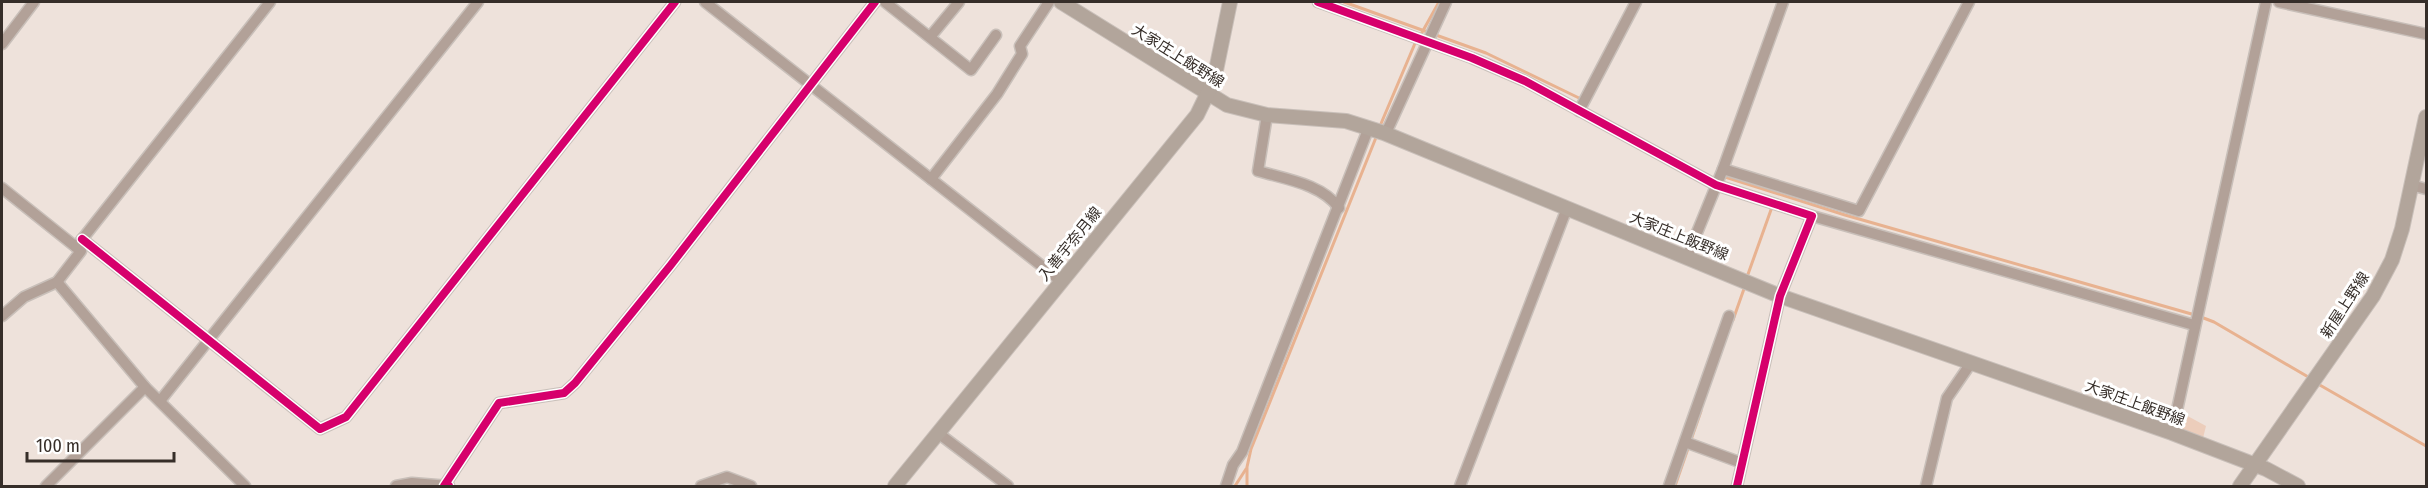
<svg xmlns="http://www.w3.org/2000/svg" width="2428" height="488" viewBox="0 0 2428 488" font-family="'Fira Sans Condensed','Noto Sans JP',sans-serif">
  <rect width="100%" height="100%" fill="#eee2db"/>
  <polygon fill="#eccdbb" points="2182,413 2206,426 2203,438 2178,429"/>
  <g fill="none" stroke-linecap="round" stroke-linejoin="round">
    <g stroke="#e8b290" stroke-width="3">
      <polyline points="1344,2 1486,53 1579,98"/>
      <polyline points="1420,36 1439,2"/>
      <polyline points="1380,126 1416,41"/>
      <polyline points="1725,177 1845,215 2195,315"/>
      <polyline points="1747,277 1772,207"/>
      <polyline points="2201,317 2214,322 2310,378"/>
      <polyline points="1733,320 1745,286"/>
      <polyline points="2318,384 2426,446"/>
      <polyline points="1235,486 1246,469"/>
      <polyline points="1247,486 1247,467 1251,449 1377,135"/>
      <polyline points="1675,486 1701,411"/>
    </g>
    <g stroke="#c8bfb9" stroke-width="13">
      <g id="minor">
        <polyline points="705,2 1061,281"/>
        <polyline points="885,2 971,70 996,35"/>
        <polyline points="1318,2 1472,58 1525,81 1716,185 1812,216 1780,296 1737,486"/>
        <polyline points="2279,2 2426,34"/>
        <polyline points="930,37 959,2"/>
        <polyline points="2,44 34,2"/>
        <polyline points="1579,111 1636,2"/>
        <path d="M1267 115 1258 171C1285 179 1322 184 1339 208"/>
        <polyline points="1386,133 1446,2"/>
        <polyline points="1723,169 1859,211 1969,2"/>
        <polyline points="931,179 997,94 1022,54 1020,46 1049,2"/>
        <polyline points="2411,185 2426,189"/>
        <polyline points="2,188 81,251 57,282 24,297 2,316"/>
        <polyline points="1812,216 2194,325"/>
        <polyline points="82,239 320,429 346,417 675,2"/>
        <polyline points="76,247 270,2"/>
        <polyline points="1687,257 1723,169 1783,2"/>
        <polyline points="57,282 145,387 245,486"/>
        <polyline points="160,401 478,2"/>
        <polyline points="938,433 1008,486"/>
        <polyline points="2172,433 2266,2"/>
        <polyline points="1685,442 1742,463"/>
        <polyline points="46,486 145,387"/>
        <polyline points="396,486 412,483 449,486"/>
        <polyline points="444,486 499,403 564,393 575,383 670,266 875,2"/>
        <polyline points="701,486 727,477 751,486"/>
        <polyline points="1226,486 1233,465 1242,452 1369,127"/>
        <polyline points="1460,486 1567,208"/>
        <polyline points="1669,486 1729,316"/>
        <polyline points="1926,486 1947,398 1971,363"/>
      </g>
    </g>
    <g stroke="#c8bfb9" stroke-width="16">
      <g id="major">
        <polyline points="1061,2 1227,105 1267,115 1346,121 1384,133 1780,296 2172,433 2266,469 2298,486"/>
        <polyline points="895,486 1197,115 1214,80 1230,2"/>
        <polyline points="2240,486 2373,296 2392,260 2402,229 2426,117"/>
      </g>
    </g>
    <use href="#minor" stroke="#b2a198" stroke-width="10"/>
    <use href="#major" stroke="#b2a59b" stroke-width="14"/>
    <g stroke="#fff" stroke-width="11">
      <g id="cycleway">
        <polyline points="1318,2 1472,58 1525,81 1716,185 1812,216 1780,296 1737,486"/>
        <polyline points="82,239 320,429 346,417 675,2"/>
        <polyline points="449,486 444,486 499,403 564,393 575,383 670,266 875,2"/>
      </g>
    </g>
    <use href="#cycleway" stroke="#d6006c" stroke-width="8"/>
  </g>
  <g text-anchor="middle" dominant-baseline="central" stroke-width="6" stroke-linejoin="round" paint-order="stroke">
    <g font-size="15" fill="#362e29" stroke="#fff">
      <text transform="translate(1178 56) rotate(32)">大家庄上飯野線</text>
      <text transform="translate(1679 236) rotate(22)">大家庄上飯野線</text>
      <text transform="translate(1070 244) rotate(-51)">入善宇奈月線</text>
      <text transform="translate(2345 305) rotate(-57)">新屋上野線</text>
      <text transform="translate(2135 403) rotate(20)">大家庄上飯野線</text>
    </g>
  </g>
  <rect width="2428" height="488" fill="none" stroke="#362e29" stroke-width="6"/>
  <path d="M27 452v9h147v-9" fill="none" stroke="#362e29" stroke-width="3"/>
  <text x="36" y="452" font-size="18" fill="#362e29" stroke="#ffffff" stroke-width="4.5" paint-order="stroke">100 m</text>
</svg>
